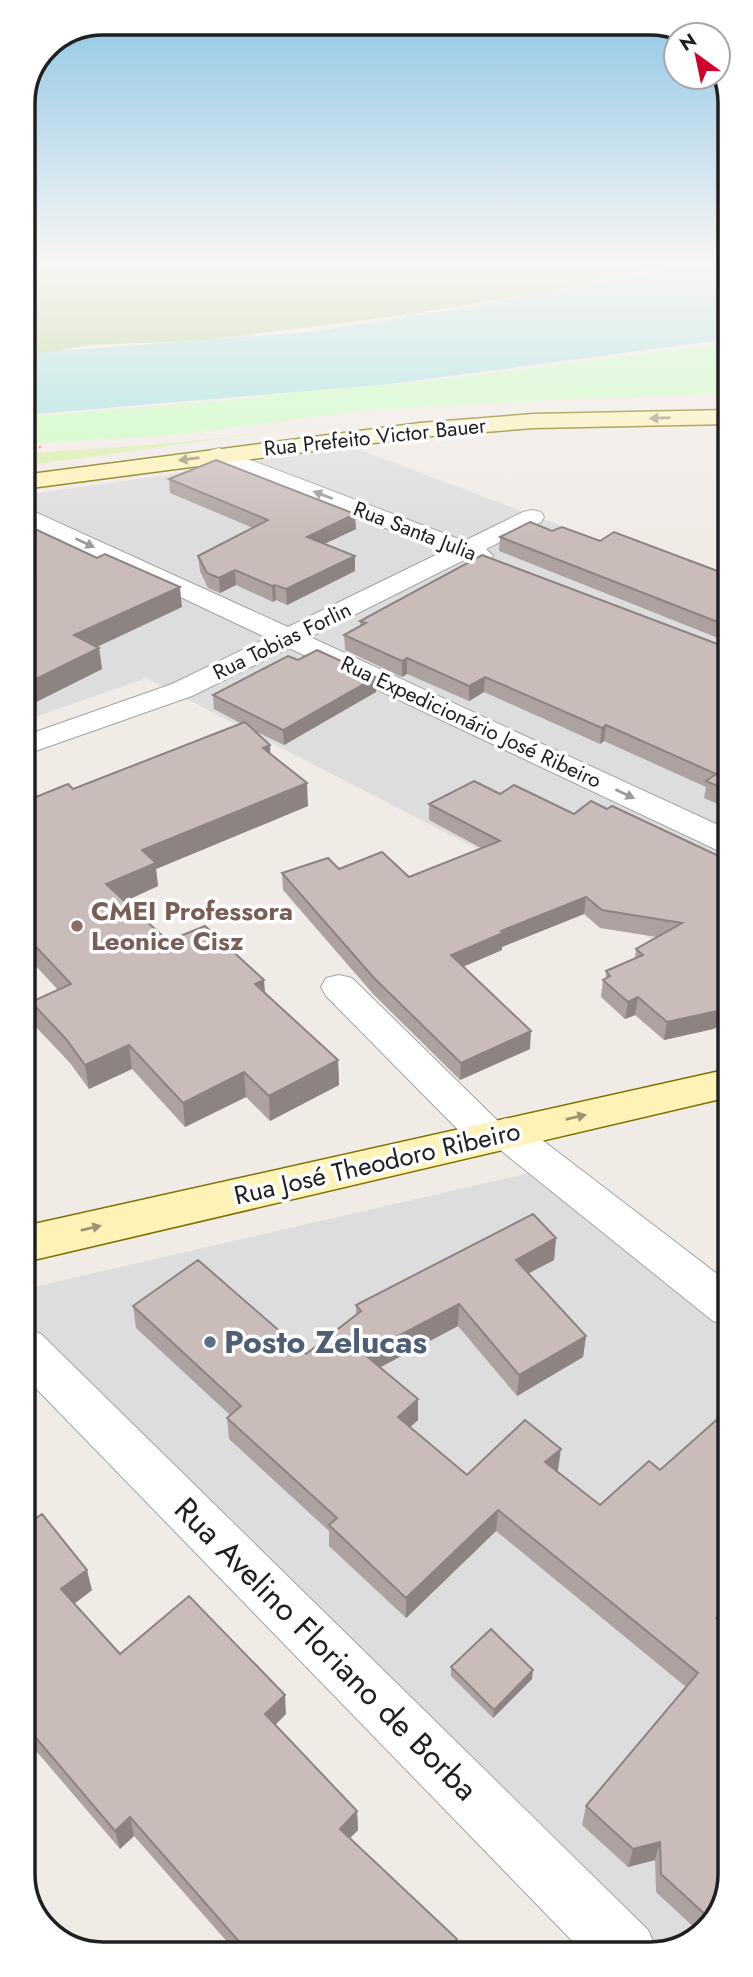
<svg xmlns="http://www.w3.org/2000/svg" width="753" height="1977" viewBox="0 0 753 1977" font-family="Jost,sans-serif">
  <rect width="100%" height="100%" fill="#f1ebe6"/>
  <g fill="#dedddd">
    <polygon points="347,445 728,589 729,979 146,678 24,721 23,495 222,467"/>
    <polygon points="551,1168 729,1306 730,1874 713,1923 671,1951 628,1952 25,1347 25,1289"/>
  </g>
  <polygon fill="#d9eea9" points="276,431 23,466 23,454 174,443"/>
  <polygon fill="#b5d398" points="23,261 688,261 547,292 398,316 199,341 88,345 31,357 23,357"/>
  <polygon fill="#c8fdc1" points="728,343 728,394 568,399 369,410 172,435 23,444 23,417 242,399 313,390 410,383"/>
  <polygon fill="#a4e0e1" points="708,261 728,261 728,339 390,384 23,415 23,354 309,332 404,318 409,313 418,315 460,309"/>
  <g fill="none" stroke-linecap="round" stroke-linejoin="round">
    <g stroke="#a4a4a4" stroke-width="2">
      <g id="minor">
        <polygon points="219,448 464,541 523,512 532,510 541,512 544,517 541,522 486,549 493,556 489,561 480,564 466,559 310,637 729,830 729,853 717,850 289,648 192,696 24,755 24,736 172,684 267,638 24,523 24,507 288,627 444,551 211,460 208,455 211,450"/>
        <polygon points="339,975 352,978 498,1121 506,1118 520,1123 729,1283 729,1326 713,1321 499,1149 489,1152 475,1147 326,996 321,987 326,978"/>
        <polygon points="25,1328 41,1334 648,1930 657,1951 583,1952 25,1377"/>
      </g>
    </g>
    <g stroke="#7e7200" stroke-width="3">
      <g id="secondary">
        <polygon points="728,410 728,424 534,428 420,437 23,489 23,475 420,423 534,414"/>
        <polygon points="729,1069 729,1097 25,1262 25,1226"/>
      </g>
    </g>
    <polyline stroke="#ff6978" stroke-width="2.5" stroke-dasharray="2 2" stroke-linecap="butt" points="23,448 43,447"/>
    <use href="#minor" fill="#fff" fill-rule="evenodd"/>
    <use href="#secondary" fill="#fef3b7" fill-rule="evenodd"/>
  </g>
  <g fill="#ada29f">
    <polygon points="169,479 356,529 324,544 355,556 355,571 287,605 276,600 273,602 236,585 220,593 208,588 200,571 198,556 253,528 170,493"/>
    <polygon points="24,524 182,607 97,647 99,648 102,669 36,702 24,696"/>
    <polygon points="552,531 600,541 728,575 728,642 499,551 500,537"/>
    <polygon points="360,621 728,648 729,809 704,798 706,787 604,741 600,744 484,692 469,701 407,674 402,677 345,650 344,635 360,626"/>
    <polygon points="376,692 284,745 253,730 308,806 156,869 158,886 125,901 168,941 265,993 338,1060 339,1085 270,1121 246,1097 185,1127 132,1069 89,1089 70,1063 35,1026 31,1002 58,990 24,953 24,799 26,801 73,789 242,724 214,709 213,695"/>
    <polygon points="500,794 574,814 729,865 729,1022 713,1029 664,1040 635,1015 625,1019 601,997 603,980 606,978 606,971 635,959 636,949 657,937 600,928 584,914 502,947 502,950 463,967 530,1049 460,1080 374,995 283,890 282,873 339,869 409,877 481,848 429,820 429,804"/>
    <polygon points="556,1238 554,1260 529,1273 586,1336 583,1357 517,1396 458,1326 380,1367 418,1420 410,1427 467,1475 558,1470 557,1471 600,1505 660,1470 730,1408 730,1601 728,1603 723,1623 730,1874 716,1915 707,1928 699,1932 656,1892 655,1860 628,1867 582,1825 586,1806 686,1687 496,1531 406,1618 329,1546 329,1531 229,1439 227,1418 230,1415 136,1328 133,1306 306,1354 356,1315 356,1305"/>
    <polygon points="25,1526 92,1590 74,1604 120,1654 286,1714 275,1725 357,1811 358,1830 350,1838 456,1952 237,1953 134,1836 120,1849 37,1752 25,1763"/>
    <polygon points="451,1667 532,1679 493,1718 451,1676"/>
  </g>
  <g fill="#8d8482">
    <polygon points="355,514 356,529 307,552 307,537"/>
    <polygon points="355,556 355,571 287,605 286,589"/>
    <polygon points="235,570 236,585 220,593 219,578"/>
    <polygon points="275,585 276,600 273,602 272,586"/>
    <polygon points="180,587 182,607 77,656 74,635"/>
    <polygon points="99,648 102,669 36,702 32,681"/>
    <polygon points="407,658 407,674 402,677 402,661"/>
    <polygon points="376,677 376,692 284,745 283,730"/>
    <polygon points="485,677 484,692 469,701 469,686"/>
    <polygon points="606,725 604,741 600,744 602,728"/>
    <polygon points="270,745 271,767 263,748"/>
    <polygon points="307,783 308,806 156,869 158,886 110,908 106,884 142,850"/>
    <polygon points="586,897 584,914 502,947 502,950 450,972 451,955 501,931"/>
    <polygon points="264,980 266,1004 255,984"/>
    <polygon points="638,997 635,1015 625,1019 628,1002"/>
    <polygon points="729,1006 729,1022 713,1029 664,1040 667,1022"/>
    <polygon points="531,1031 530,1049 460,1080 461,1063"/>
    <polygon points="129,1045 132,1069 89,1089 85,1065"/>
    <polygon points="338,1060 339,1085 270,1121 269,1096"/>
    <polygon points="244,1072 246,1097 185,1127 183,1103"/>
    <polygon points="24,1150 30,1179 25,1180 24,1162"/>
    <polygon points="556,1238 554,1260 514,1281 516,1260"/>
    <polygon points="459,1304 458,1326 364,1376 364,1354"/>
    <polygon points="586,1336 583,1357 517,1396 519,1375"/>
    <polygon points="418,1399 418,1420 398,1438 398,1417"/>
    <polygon points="561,1449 558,1470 543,1483 545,1462"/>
    <polygon points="498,1510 496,1531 406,1618 406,1598"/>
    <polygon points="87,1570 92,1590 66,1610 61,1589"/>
    <polygon points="730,1586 730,1601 714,1617 719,1597"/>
    <polygon points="728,1604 722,1624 716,1618"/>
    <polygon points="533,1670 532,1679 493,1718 494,1710"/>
    <polygon points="285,1695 286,1714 267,1733 265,1714"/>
    <polygon points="31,1732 37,1752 25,1763 25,1738"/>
    <polygon points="357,1811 358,1830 341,1847 340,1829"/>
    <polygon points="130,1817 134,1836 120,1849 115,1831"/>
    <polygon points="660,1842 655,1860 628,1867 633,1849"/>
    <polygon points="31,1889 38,1907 35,1910 26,1895"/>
    <polygon points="722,1898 716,1915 707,1928 703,1930 708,1917"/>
    <polygon points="457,1939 456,1952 446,1952"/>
  </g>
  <g fill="#c9bcb9" stroke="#8d8482" stroke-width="2">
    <polygon points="216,460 355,514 307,537 355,556 286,589 275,585 272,586 235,570 219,578 207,573 198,556 268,520 169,479"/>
    <polygon points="530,522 552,531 562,527 600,541 614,532 728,575 728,626 500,537"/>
    <polygon points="24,524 97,558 105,554 180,587 74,635 99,648 32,681 24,676"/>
    <polygon points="482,555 728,648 729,791 706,781 716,774 606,725 602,728 485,677 469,686 407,658 402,661 344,635 366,623 360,621"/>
    <polygon points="317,650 376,677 283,730 213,695 288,656 298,660"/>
    <polygon points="245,722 270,745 263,748 307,783 142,850 156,863 106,884 168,941 205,926 264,980 255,984 338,1060 269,1096 244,1072 183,1103 129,1045 85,1065 66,1039 31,1002 71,984 24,934 24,799 26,801 68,784 73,789"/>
    <polygon points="474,781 500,794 514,785 574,814 591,801 607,809 612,806 723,858 719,861 729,865 729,1006 717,1011 667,1022 638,997 628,1002 603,980 610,976 606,971 643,955 636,949 682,923 602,910 586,897 501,931 503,933 451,955 531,1031 461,1063 374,978 282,873 328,858 339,869 382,852 409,877 500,841 429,804"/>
    <polygon points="533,1214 556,1238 516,1260 586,1336 519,1375 459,1304 364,1354 418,1399 398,1417 467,1475 525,1420 561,1449 545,1462 600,1505 649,1461 660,1470 730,1408 730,1586 719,1597 728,1604 716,1618 730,1629 730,1874 722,1898 708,1917 661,1874 660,1842 633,1849 586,1806 698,1673 498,1510 406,1598 329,1525 337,1518 227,1418 241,1406 133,1306 198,1260 306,1354 361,1311 356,1305"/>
    <polygon points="42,1514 87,1570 61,1589 120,1654 189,1596 285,1695 265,1714 357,1811 340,1829 457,1939 446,1952 249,1953 130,1817 115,1831 31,1732 25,1738 25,1526"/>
    <polygon points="491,1629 533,1670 494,1710 451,1667"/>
    <polygon points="26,1882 31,1889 26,1895"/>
  </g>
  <defs><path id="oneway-solid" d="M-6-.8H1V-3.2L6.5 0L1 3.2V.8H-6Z" transform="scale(1.75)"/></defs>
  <g fill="#9a9473">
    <use href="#oneway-solid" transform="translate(660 418) rotate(178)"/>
    <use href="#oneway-solid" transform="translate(189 459) rotate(172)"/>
    <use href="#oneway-solid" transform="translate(576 1117) rotate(-13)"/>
    <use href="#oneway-solid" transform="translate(91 1228) rotate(-13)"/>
  </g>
  <g fill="#9b9b9b">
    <use href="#oneway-solid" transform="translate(323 495) rotate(-159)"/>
    <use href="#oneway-solid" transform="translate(85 543) rotate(25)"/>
    <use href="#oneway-solid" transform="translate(625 794) rotate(25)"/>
  </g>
  <linearGradient id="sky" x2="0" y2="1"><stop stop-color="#8dc6e5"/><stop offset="0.49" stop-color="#f9f6f4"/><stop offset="1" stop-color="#f9f6f4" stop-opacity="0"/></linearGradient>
  <rect width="753" height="538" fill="url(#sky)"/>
  <circle fill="#8d6e63" stroke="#fff" stroke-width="2.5" cx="77" cy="926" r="7"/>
  <circle fill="#5c6f8a" stroke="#fff" stroke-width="2.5" cx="210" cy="1342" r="7"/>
  <g text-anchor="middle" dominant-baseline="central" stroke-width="7" stroke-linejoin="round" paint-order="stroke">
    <g font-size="21" fill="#202020" stroke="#fff">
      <text transform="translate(375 437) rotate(-6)">Rua Prefeito Victor Bauer</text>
      <text transform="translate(415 531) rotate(21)">Rua Santa Julia</text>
      <text transform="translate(282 641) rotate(-26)">Rua Tobias Forlin</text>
      <text transform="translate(471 722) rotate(25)">Rua Expedicionário José Ribeiro</text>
    </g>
    <g font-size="26" font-weight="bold" fill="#785e54" stroke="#fff" text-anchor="start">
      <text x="91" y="911">CMEI Professora<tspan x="91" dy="30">Leonice Cisz</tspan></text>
    </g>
    <g font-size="26" fill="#202020" stroke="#fff">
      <text transform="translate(377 1163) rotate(-13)">Rua José Theodoro Ribeiro</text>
    </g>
    <g font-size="32" font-weight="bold" fill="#4e5e75" stroke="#fff" text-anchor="start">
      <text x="224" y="1342">Posto Zelucas</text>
    </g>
    <g font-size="32" fill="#202020" stroke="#fff">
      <text transform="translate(326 1649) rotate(45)">Rua Avelino Floriano de Borba</text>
    </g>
  </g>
  <path d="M0 0H753V1977H0ZM103 35H650A68 68 0 0 1 718 103V1874A68 68 0 0 1 650 1942H103A68 68 0 0 1 35 1874V103A68 68 0 0 1 103 35Z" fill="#fff" fill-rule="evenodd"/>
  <path fill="none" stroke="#202020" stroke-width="3.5" d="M103 35H650A68 68 0 0 1 718 103V1874A68 68 0 0 1 650 1942H103A68 68 0 0 1 35 1874V103A68 68 0 0 1 103 35Z"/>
  <g transform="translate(697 56) rotate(327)"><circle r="33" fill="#ffffff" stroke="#a6a6a6" stroke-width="2"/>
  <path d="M0-5L12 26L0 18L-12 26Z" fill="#d0002a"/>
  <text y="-10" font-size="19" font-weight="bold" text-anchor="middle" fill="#202020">N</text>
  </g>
</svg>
